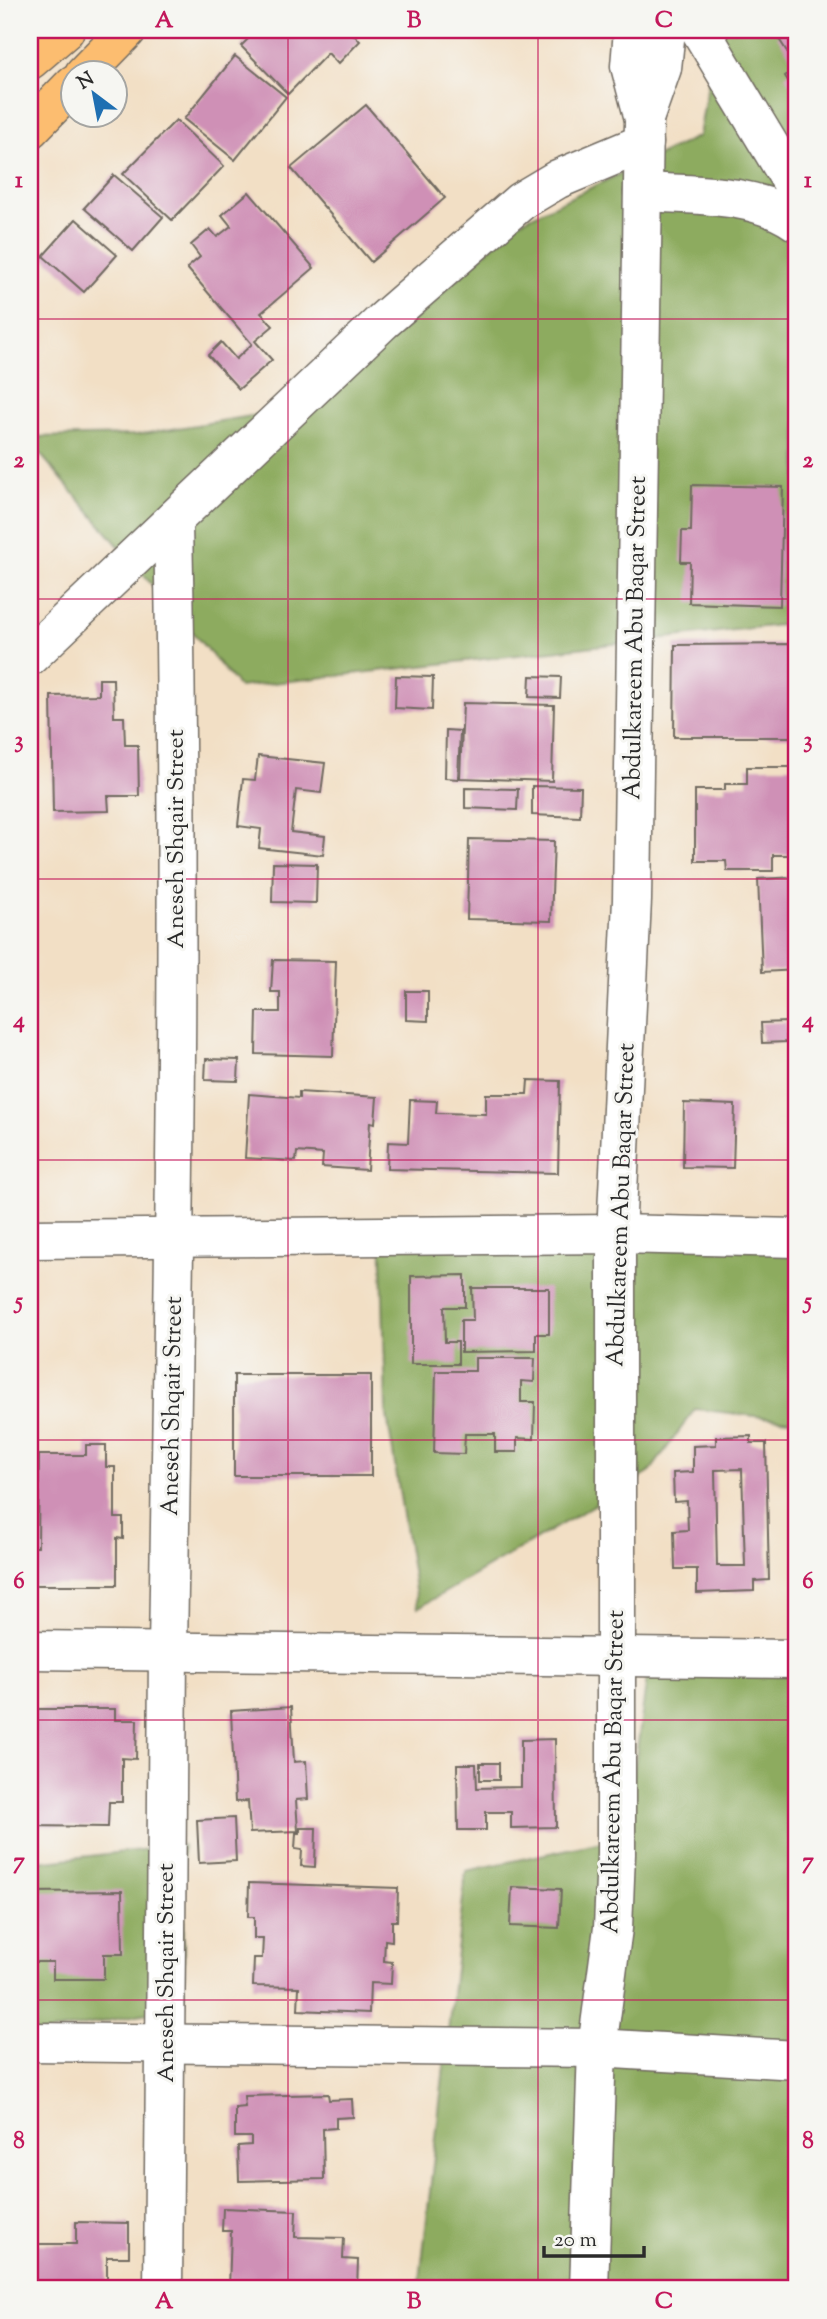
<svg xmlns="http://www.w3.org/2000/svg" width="827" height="2319" viewBox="0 0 827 2319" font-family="'Sorts Mill Goudy',serif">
  <rect width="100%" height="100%" fill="#f6f6f2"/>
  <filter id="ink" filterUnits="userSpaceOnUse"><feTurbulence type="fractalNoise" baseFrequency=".0143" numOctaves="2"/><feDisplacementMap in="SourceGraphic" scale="14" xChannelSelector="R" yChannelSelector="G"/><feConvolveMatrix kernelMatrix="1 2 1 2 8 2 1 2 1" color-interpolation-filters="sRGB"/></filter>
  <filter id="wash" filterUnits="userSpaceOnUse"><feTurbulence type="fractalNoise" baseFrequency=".00686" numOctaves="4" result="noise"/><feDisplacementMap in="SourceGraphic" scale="28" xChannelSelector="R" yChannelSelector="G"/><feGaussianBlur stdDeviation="1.57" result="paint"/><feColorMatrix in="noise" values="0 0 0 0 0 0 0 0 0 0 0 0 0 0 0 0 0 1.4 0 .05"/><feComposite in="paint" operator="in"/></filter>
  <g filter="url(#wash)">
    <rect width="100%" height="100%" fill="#f2dfc5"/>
    <g fill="#8dab5e" stroke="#5c6b44" stroke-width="2">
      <polygon points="717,30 797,30 797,623 239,687 30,442 30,437 136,435 323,404 517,223 699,136"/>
      <polygon points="797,1222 797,1421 695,1409 649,1473 418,1608 386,1409 381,1224"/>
      <polygon points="651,1648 797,1651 797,2289 419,2289 466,1871 625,1837"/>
      <polygon points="183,1845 184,2006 30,2036 30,1863"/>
    </g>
    <g id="blocks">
      <g fill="#cf90b6" fill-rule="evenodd">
        <polygon points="257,30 349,30 360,41 338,64 328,53 288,94 241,46"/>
        <polygon points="787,30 797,30 797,67 777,36"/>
        <polygon points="235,56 286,97 235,160 184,119"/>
        <polygon points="797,67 797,95 785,76"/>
        <polygon points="366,105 445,198 371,262 291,168"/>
        <polygon points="176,120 224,166 172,220 123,174"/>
        <polygon points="114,175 163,217 133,251 84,208"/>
        <polygon points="249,192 314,268 261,313 273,326 255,341 272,360 239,389 208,355 221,342 236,359 252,344 187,268 200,257 191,245 210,229 217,237 231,226 222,215"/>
        <polygon points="76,219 117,255 84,292 43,256"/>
        <polygon points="692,485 783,487 780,606 689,603 690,562 681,562 682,531 691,531"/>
        <polygon points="797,644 797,737 674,737 675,645"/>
        <polygon points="396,676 433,677 432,710 395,708"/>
        <polygon points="530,676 561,677 560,698 529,697"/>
        <polygon points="99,679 113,679 114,717 124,717 125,745 138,745 139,796 108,796 109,811 53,812 51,696 99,695"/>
        <polygon points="463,703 554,705 552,781 460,778"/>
        <polygon points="446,730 460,731 458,779 445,778"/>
        <polygon points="258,756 325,763 321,793 296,790 291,832 325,836 323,855 259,848 261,829 238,826 243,779 255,780"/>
        <polygon points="747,767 797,767 797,855 773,855 773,871 727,871 726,861 695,861 695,790 725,790 725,784 747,784"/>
        <polygon points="532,786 581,787 580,817 532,815"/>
        <polygon points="465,788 518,789 517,810 465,808"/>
        <polygon points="469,839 554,841 551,921 467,919"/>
        <polygon points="273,863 317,864 316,903 272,902"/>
        <polygon points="797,877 797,970 762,972 758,879"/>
        <polygon points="273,960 336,961 333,1056 256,1054 257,1012 280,1012 280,992 271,992"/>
        <polygon points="406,991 428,991 428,1021 406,1020"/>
        <polygon points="786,1022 787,1042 762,1043 761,1023"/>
        <polygon points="206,1059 239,1060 238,1081 205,1080"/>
        <polygon points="528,1080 560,1081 558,1173 387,1169 388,1142 408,1143 410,1100 437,1101 436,1113 486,1114 486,1094 527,1094"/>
        <polygon points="299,1092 377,1097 375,1123 370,1122 367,1170 322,1167 323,1154 297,1152 296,1161 245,1158 249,1094 299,1098"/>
        <polygon points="684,1103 735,1105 733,1168 683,1167"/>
        <polygon points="465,1275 465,1307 444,1307 445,1342 458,1342 458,1364 411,1364 411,1276"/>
        <polygon points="472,1288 549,1288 549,1334 536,1334 536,1351 461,1352 461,1320 473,1320"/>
        <polygon points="475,1358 535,1358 534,1382 521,1381 521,1402 535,1402 534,1439 517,1438 517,1452 495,1452 495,1434 465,1434 464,1454 434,1453 436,1371 475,1371"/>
        <rect x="234" y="1375" width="137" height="101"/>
        <path d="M751 1436V1443H766L769 1580 754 1581V1591L697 1593V1569H675L674 1531 688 1530 687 1501 674 1502 673 1473 693 1472V1446L716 1445V1437ZM742 1469 745 1566H717L715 1470Z"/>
        <polygon points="86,1445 106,1445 106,1467 115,1467 115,1518 123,1518 123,1539 117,1538 117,1585 30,1585 30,1547 38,1547 39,1455 86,1455"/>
        <polygon points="291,1707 294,1762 306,1761 308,1799 296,1800 298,1831 250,1833 248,1801 235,1802 231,1711"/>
        <polygon points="30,1709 115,1709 115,1720 137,1720 136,1759 122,1758 122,1802 109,1802 108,1827 30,1826"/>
        <polygon points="555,1739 556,1827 511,1828 511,1812 486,1812 486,1830 458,1830 457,1764 476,1764 477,1788 521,1787 521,1740"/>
        <rect x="480" y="1763" width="19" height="17"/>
        <polygon points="234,1818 236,1861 199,1863 197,1820"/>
        <polygon points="300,1828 316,1828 315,1867 301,1866 302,1850 295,1849 296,1833 300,1833"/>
        <polygon points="249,1883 398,1888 397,1921 392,1921 392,1941 385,1940 384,1961 392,1962 391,1984 370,1983 369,2013 298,2010 299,1987 253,1986 254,1958 262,1958 263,1938 254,1938 254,1917 248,1917"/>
        <polygon points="512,1887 561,1889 559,1928 510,1926"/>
        <polygon points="122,1891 123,1954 104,1954 104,1979 53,1979 53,1962 30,1962 30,1892"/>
        <polygon points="328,2094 329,2100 352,2099 353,2117 336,2118 336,2128 323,2129 324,2179 239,2181 238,2146 251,2145 251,2137 235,2137 235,2108 245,2107 244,2096"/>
        <polygon points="223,2208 296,2211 295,2237 344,2238 343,2259 358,2260 357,2289 229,2289 231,2231 222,2231"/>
        <polygon points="76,2222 129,2223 129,2257 107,2257 107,2289 30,2289 30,2244 76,2244"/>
      </g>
    </g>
  </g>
  <g filter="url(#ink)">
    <use href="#blocks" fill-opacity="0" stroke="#716a61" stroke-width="2"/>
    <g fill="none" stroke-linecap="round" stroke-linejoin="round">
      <g stroke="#716a61" stroke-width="41">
        <g id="minor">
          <polyline points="700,30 797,191"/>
          <polyline points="644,119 662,68 666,30"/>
          <path d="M643 192C692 195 755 192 797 222"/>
          <polyline points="30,656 383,321 521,201 558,179 644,143"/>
          <polyline points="30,1239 616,1234 797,1238"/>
          <polyline points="30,1650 797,1659"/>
          <polyline points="30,2042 597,2048 797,2060"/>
          <path d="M163 2289C166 2076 166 1863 168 1650 174 1275 181 899 173 524"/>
          <polyline points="589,2289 597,2048 613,1928 616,1854 616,1234 632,900 644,119 630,66 633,30"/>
        </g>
      </g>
      <g stroke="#716a61" stroke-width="41">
        <g id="major">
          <polyline points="30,60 65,30"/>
          <polyline points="84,74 127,30"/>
          <polyline points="30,129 74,84"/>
        </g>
      </g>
      <use href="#minor" stroke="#fff" stroke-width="38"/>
      <use href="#major" stroke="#fcbd6f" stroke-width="38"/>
    </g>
  </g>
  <path fill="none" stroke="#c2185b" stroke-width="2" stroke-opacity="0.55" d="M288 30V2289M538 30V2289M30 319H797M30 599H797M30 879H797M30 1160H797M30 1440H797M30 1720H797M30 2000H797"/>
  <g text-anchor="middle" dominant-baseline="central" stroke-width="6" stroke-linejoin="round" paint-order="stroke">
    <g font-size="24" fill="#2b2b2b" stroke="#f6f6f2">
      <text transform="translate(636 638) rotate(-89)">Abdulkareem Abu Baqar Street</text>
      <text transform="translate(177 839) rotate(-90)">Aneseh Shqair Street</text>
      <text transform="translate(622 1205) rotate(-88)">Abdulkareem Abu Baqar Street</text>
      <text transform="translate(173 1406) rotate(-89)">Aneseh Shqair Street</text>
      <text transform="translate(614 1772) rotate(-89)">Abdulkareem Abu Baqar Street</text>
      <text transform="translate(167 1973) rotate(-90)">Aneseh Shqair Street</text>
    </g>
  </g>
  <rect width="827" height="2319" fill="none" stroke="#f6f6f2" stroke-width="77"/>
  <g transform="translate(94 94) rotate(328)"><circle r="33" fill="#f6f6f2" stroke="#a5a5a2" stroke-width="2"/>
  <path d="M0-5L12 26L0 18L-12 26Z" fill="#1f6fb2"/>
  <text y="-10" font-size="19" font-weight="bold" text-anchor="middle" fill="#2b2b2b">N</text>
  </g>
  <path d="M544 2246v10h100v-10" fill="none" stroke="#2b2b2b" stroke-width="3.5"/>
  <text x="554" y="2246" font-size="21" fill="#2b2b2b" stroke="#f6f6f2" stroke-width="5" paint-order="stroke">20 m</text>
  <rect x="38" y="38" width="750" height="2242" fill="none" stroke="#c2185b" stroke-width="2.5"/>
  <g font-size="23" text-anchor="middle" font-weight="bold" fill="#c2185b">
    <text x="164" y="27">A</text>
    <text x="414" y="27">B</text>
    <text x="664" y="27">C</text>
    <text x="19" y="187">1</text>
    <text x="808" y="187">1</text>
    <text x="19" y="467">2</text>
    <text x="808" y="467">2</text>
    <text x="19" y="747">3</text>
    <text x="808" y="747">3</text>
    <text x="19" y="1027">4</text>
    <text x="808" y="1027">4</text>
    <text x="19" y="1308">5</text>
    <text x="808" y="1308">5</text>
    <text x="19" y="1588">6</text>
    <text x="808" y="1588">6</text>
    <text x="19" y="1868">7</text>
    <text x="808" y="1868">7</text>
    <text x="19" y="2148">8</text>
    <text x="808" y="2148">8</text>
    <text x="164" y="2308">A</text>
    <text x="414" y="2308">B</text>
    <text x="664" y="2308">C</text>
  </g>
</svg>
